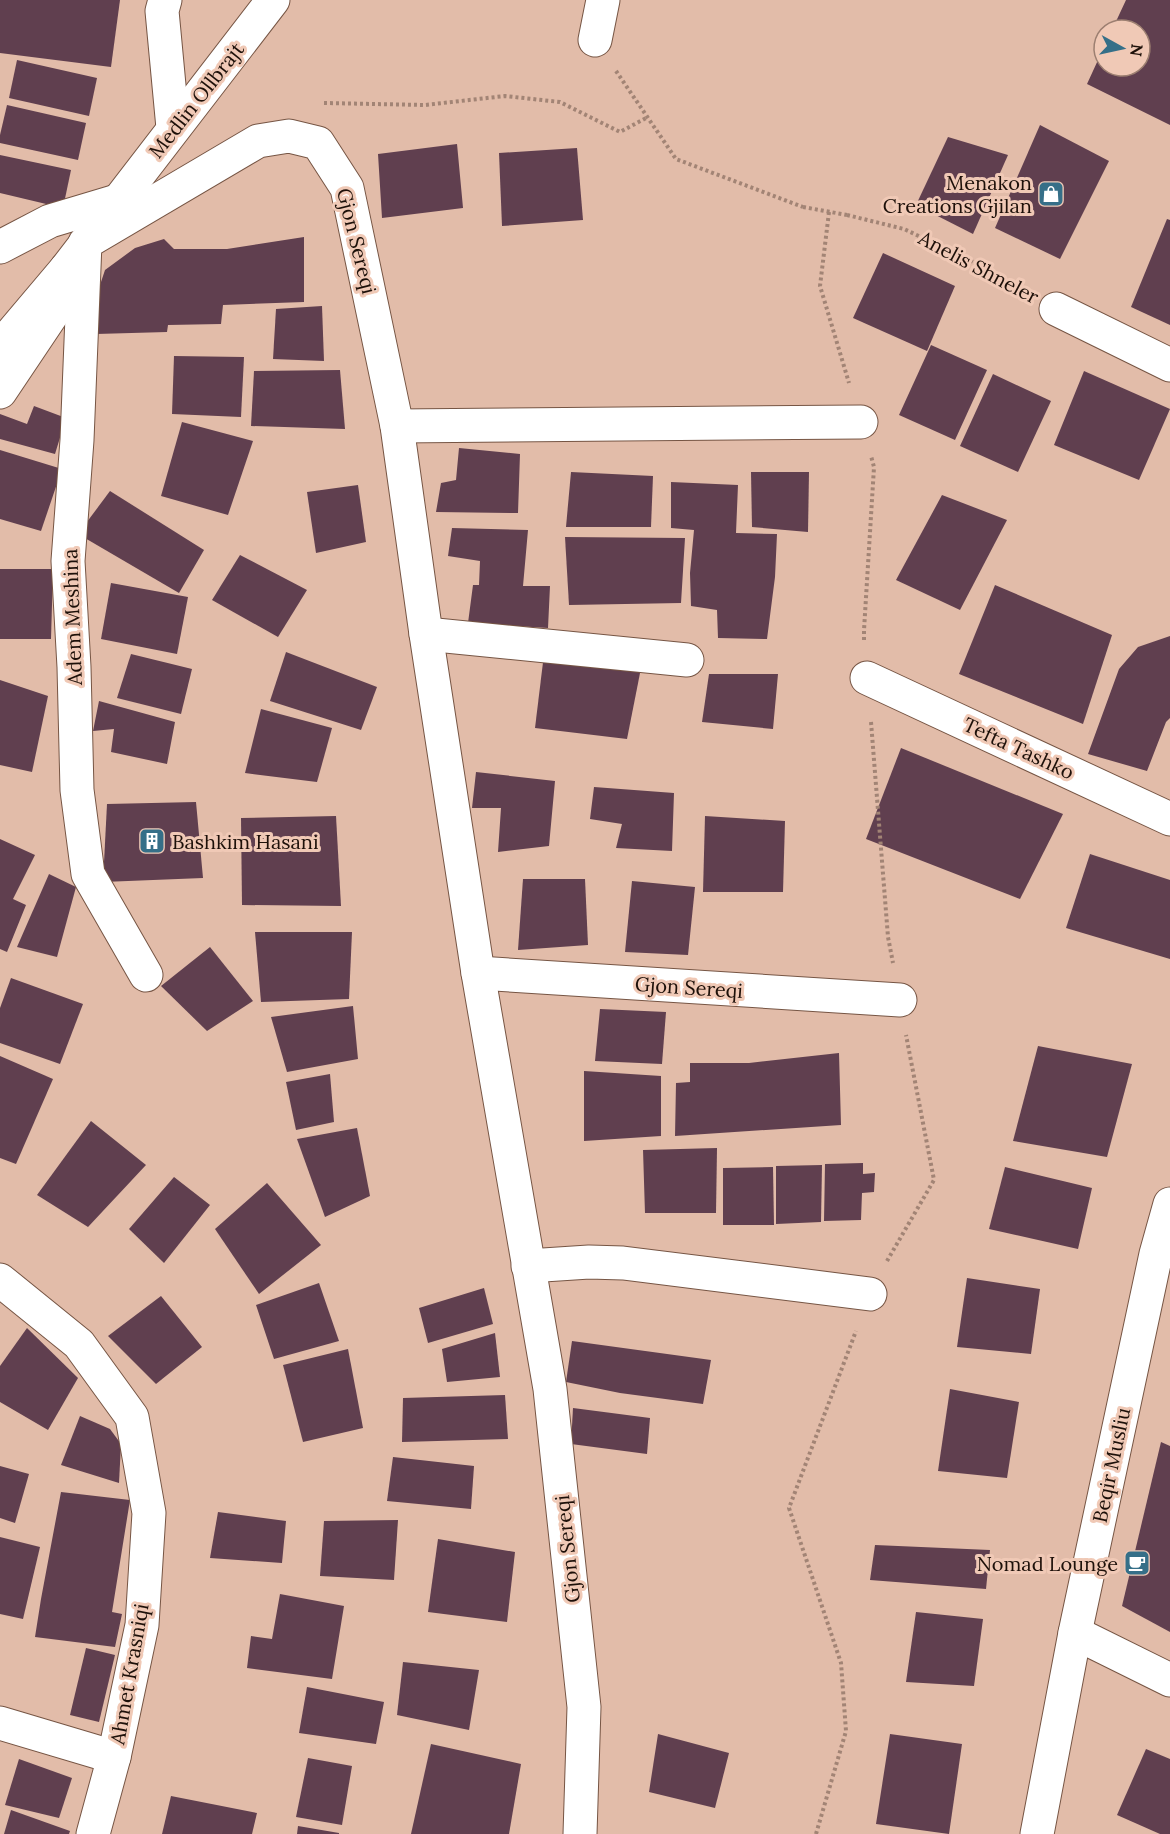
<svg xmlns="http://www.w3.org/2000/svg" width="1170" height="1834" viewBox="0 0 1170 1834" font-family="Lora,serif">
  <rect width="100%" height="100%" fill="#e2bca9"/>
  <g fill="#603f4f">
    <polygon points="0,0 120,0 111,67 0,53"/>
    <polygon points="1126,0 1170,0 1170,125 1087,84 1104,47 1104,66 1140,66 1140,30 1112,30"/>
    <polygon points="17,60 97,78 89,116 9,98"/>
    <polygon points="7,105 86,123 78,160 0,143 0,135"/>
    <polygon points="1040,125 1109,161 1060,259 995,228"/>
    <polygon points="948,137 1008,155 973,234 916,205"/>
    <polygon points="457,144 463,208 382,218 378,154"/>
    <polygon points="577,148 583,220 502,226 499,153"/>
    <polygon points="0,155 71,170 63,208 0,193"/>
    <polygon points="1167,219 1170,220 1170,325 1131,307"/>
    <polygon points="304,237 304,302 223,305 221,324 168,325 167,332 96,334 89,318 105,270 135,248 164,239 174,249 227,249"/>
    <polygon points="883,253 955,286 927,351 853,318"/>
    <polygon points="322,306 324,361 273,359 276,309"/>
    <polygon points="931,345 987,370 955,440 899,415"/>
    <polygon points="174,356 244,357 241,417 172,414"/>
    <polygon points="340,370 345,429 251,426 254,371"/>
    <polygon points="1084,371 1170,409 1139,480 1054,445"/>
    <polygon points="993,374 1051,401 1018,472 960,446"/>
    <polygon points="34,406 66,418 55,454 0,439 0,414 27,424"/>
    <polygon points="182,422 253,441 228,515 161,496"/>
    <polygon points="459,448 520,454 518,513 436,512 441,483 456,480"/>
    <polygon points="0,450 62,469 41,531 0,519"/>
    <polygon points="571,472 653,476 651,527 566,527"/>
    <polygon points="751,472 809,472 808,532 752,527"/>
    <polygon points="671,482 738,485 736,533 777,534 775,577 767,639 718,638 717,610 691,606 690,573 694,530 671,528"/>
    <polygon points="358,485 366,542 316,553 307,492"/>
    <polygon points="110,491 204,550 179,593 78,534"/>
    <polygon points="942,495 1007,520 960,610 896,580"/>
    <polygon points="452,528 528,530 523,586 550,586 548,628 468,623 473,585 479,585 480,561 448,556"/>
    <polygon points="565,537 685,538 681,603 569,605"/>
    <polygon points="240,555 307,590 278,637 212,600"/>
    <polygon points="0,569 53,569 51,639 0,639"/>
    <polygon points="111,583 188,597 177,654 101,639"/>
    <polygon points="995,585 1112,635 1083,724 959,674"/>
    <polygon points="1170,636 1170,718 1166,722 1147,771 1088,754 1119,669 1138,647"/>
    <polygon points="286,652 377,687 361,730 270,701"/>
    <polygon points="131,654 192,669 181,714 117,698"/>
    <polygon points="544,654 642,663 627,739 535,728"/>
    <polygon points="709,674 778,674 773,729 702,722"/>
    <polygon points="0,680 48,696 32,772 0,765"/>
    <polygon points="99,701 175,722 167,764 111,752 114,729 93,731"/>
    <polygon points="261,709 332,728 317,782 245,773"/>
    <polygon points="901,748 1063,814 1020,899 866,839"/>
    <polygon points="476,772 555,781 549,846 498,852 501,808 472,808"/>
    <polygon points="594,787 674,793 672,851 616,848 622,824 590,819"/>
    <polygon points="196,802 203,878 103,882 107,804"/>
    <polygon points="336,816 341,906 242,905 241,818"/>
    <polygon points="705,816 785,821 783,892 703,892"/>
    <polygon points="0,839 35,855 13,899 26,905 7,952 0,949"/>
    <polygon points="1090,854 1170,880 1170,959 1066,928"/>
    <polygon points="49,874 76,887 57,957 17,947"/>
    <polygon points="523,879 585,879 588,945 518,950"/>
    <polygon points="632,881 695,887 688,955 625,952"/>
    <polygon points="255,932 352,932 349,999 261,1002"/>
    <polygon points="210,947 253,1001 207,1031 161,986"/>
    <polygon points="11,978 83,1004 60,1064 0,1043 0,1008"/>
    <polygon points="353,1006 358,1059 287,1072 271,1017"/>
    <polygon points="600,1009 666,1012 662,1064 595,1061"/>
    <polygon points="1038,1046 1132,1064 1107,1157 1013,1141"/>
    <polygon points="839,1053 841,1125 675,1136 676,1083 690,1082 690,1063 749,1063"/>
    <polygon points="0,1056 53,1079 16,1164 0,1158"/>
    <polygon points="584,1071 661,1076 661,1136 584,1141"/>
    <polygon points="330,1074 334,1122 296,1130 286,1082"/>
    <polygon points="91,1121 146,1165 88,1227 37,1195"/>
    <polygon points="357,1128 370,1196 325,1217 297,1139"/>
    <polygon points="717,1148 716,1213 645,1213 643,1150"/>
    <polygon points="863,1163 863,1174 875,1173 874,1192 862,1193 861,1220 824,1221 825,1164"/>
    <polygon points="822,1165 821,1222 776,1224 776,1166"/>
    <polygon points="773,1167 774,1225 723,1225 723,1168"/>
    <polygon points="1005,1167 1092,1188 1078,1249 989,1229"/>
    <polygon points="174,1177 210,1205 164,1263 129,1229"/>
    <polygon points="267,1183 321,1245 259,1294 215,1229"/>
    <polygon points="967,1278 1040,1289 1031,1354 957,1347"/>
    <polygon points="319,1283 339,1341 274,1359 256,1305"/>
    <polygon points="484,1288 493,1324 428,1343 419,1308"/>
    <polygon points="161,1296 202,1347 156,1384 108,1336"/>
    <polygon points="27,1328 78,1378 48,1430 0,1402 0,1366"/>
    <polygon points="495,1333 500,1377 447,1382 442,1349"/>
    <polygon points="572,1341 711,1360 703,1404 620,1393 566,1382"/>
    <polygon points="348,1349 363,1428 303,1442 283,1365"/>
    <polygon points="950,1389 1019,1402 1007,1478 938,1471"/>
    <polygon points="505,1395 508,1439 402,1442 403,1398"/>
    <polygon points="573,1408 650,1418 647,1454 571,1444"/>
    <polygon points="80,1416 110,1429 121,1444 119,1483 61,1465"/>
    <polygon points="1161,1442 1170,1446 1170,1632 1122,1606"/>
    <polygon points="393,1457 474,1466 471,1509 387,1501"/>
    <polygon points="0,1466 29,1474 15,1523 0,1518"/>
    <polygon points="61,1492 130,1500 112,1612 122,1614 115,1647 35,1637 41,1599"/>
    <polygon points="218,1512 286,1521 282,1563 210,1558"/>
    <polygon points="398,1520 394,1580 320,1576 324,1521"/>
    <polygon points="0,1537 40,1547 23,1619 0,1614"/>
    <polygon points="438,1539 515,1552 507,1622 428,1612"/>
    <polygon points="875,1545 990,1550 986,1589 870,1580"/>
    <polygon points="280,1594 344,1606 332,1679 247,1668 251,1636 272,1639"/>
    <polygon points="916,1612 983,1619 974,1686 906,1682"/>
    <polygon points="86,1648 115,1655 99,1722 70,1715"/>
    <polygon points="403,1662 479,1670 469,1730 397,1715"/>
    <polygon points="307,1687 384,1702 376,1744 299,1733"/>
    <polygon points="658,1734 729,1753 715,1808 649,1792"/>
    <polygon points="890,1734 962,1744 949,1834 876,1824"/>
    <polygon points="431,1744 521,1764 509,1834 411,1834"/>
    <polygon points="1146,1749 1170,1759 1170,1834 1160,1834 1117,1815"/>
    <polygon points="308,1758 352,1766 342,1825 296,1817"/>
    <polygon points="19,1759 72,1778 59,1818 5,1805"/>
    <polygon points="171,1796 257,1813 252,1834 162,1834"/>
    <polygon points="11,1810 70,1831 69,1834 4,1834"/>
    <polygon points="298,1826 339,1833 339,1834 297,1834"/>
  </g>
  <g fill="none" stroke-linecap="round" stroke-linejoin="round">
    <g stroke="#765544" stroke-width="35">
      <g id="minor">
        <polyline points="165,0 162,11 173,128"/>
        <polyline points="595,40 603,0"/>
        <polyline points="0,247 50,221 120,200"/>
        <polyline points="1056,309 1170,365"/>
        <polyline points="0,392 61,301 66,269"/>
        <polyline points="397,426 861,422"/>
        <polyline points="426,634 687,660"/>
        <polyline points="867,678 1170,819"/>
        <polyline points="478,973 900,1000"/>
        <polyline points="146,975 88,874 77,790 74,667 68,561 77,440 85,243 258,141 289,136 318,143 347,188 397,426 426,634 478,973 550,1389 584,1707 580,1834"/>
        <polyline points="528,1266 589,1262 623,1263 870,1294"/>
        <polyline points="0,1280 79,1344 132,1417 149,1513 142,1625 114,1757 93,1834"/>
        <polyline points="1075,1633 1170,1680"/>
        <polyline points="0,1723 114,1757"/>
        <polyline points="1037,1834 1075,1633 1156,1254 1170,1204"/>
      </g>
    </g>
    <g stroke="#765544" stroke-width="35">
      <polyline id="major" points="0,347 66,269 273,0"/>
    </g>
    <g stroke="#a28475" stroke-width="4" stroke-dasharray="3 3" stroke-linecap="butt">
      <polyline points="616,71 676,159 803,207"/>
      <polyline points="324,103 425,105 505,96 560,102 620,132 648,117"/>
      <polyline points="829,212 820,286 849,383"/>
      <polyline points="847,215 904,229 986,268 1025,291"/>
      <polyline points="864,640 864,630 874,467 871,456"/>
      <polyline points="871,722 888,937 893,963"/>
      <polyline points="887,1261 934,1180 906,1035"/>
      <polyline points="816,1834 846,1731 841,1663 789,1508 856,1331"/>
    </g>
    <use href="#minor" stroke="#fff" stroke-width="33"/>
    <use href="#major" stroke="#fff" stroke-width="33"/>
    <polyline stroke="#a28475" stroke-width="4" stroke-dasharray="3 3" stroke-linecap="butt" points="803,207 847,215"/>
  </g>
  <defs>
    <g id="shop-square" transform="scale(1.35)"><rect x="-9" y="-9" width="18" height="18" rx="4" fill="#356f88" stroke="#f0c9b6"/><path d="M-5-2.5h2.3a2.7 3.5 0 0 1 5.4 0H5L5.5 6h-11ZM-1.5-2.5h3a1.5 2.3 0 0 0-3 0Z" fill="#fff"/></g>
    <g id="building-square" transform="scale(1.35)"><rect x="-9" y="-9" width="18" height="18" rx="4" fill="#356f88" stroke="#f0c9b6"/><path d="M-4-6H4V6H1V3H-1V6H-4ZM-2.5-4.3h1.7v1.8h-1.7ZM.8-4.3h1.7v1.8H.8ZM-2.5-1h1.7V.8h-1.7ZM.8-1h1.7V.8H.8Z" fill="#fff"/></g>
    <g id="cafe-square" transform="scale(1.35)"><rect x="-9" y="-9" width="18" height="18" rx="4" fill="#356f88" stroke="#f0c9b6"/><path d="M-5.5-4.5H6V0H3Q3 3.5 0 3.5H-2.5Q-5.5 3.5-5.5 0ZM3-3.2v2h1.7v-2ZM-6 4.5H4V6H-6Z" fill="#fff"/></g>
  </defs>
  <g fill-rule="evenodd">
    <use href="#shop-square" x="1051" y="194"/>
    <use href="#building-square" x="152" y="841"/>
    <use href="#cafe-square" x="1137" y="1563"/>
  </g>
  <g text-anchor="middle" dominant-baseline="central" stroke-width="6" stroke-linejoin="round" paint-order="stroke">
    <g font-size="20" fill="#1d1009" stroke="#f0c9b6">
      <text transform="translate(196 100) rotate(-52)">Medlin Ollbrajt</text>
      <text transform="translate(357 241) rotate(76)">Gjon Sereqi</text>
      <text transform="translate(979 267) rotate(28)">Anelis Shneler</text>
      <text transform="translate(72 617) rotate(-92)">Adem Meshina</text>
      <text transform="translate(1019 748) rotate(25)">Tefta Tashko</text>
      <text transform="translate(689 987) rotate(4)">Gjon Sereqi</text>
      <text transform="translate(1111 1465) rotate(-78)">Beqir Musliu</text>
      <text transform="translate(567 1549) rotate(-96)">Gjon Sereqi</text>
      <text transform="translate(129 1674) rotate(-80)">Ahmet Krasniqi</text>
    </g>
    <g font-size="20" fill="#1d1009" stroke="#f0c9b6" text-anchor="end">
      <text x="1032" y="182">Menakon<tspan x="1032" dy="23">Creations Gjilan</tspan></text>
      <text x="172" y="841" text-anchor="start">Bashkim Hasani</text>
      <text x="1118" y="1563">Nomad Lounge</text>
    </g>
  </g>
  <g transform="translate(1122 48) rotate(98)"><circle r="28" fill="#f0c9b6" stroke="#9c7f71" stroke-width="1.5"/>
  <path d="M0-4.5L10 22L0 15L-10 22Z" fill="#356f88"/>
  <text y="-9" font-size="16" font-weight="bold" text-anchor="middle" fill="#1d1009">N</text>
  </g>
</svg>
